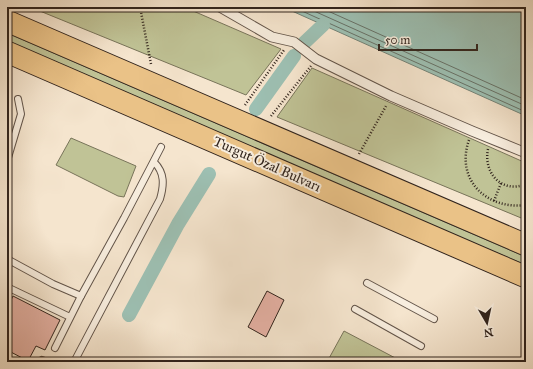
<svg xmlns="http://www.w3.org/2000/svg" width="533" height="369" viewBox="0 0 533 369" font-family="'IM FELL Great Primer',serif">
  <rect width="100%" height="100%" fill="#f5e5ce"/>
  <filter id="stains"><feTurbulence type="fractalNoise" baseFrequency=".005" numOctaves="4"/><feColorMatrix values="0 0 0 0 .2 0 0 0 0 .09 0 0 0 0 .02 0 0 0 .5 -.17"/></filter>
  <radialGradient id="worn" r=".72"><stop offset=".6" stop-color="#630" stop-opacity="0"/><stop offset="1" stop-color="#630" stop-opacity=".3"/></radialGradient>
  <g fill="#c0c396" stroke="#78745a">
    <polygon points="30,7 184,7 281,49 246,95"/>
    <polygon points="7,33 526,257 526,265 318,178 197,123 7,41"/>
    <polygon points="312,68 526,163 526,220 277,117"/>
    <polygon points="71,138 136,166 124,197 118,196 56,165"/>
    <polygon points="344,331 401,361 327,362"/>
  </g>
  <polygon fill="#9dc0b3" stroke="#728277" points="283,7 526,7 526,116"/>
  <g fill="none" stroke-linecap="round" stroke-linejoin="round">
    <g stroke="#677268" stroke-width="1">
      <polyline points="293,7 526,112"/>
      <polyline points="305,7 526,106"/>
      <polyline points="319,7 526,100"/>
    </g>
    <g stroke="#9dc0b3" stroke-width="14">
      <polyline points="304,43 323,25"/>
      <polyline points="256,109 294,56"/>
      <polyline points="129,315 178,224 209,174"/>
    </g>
  </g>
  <g fill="#e5b1a4" stroke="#31241d">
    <polygon points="267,291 284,300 266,337 248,327"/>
    <polygon points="13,296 60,320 45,350 36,346 28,361 7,350 7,308"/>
  </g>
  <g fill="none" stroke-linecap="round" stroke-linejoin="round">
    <g stroke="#625449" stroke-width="8">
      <g id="service">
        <polyline points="7,161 21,114 18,99"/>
        <polyline points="7,259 53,284 81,296 124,218 161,147"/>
        <polyline points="367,283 434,319"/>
        <polyline points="7,287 70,317"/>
        <polyline points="355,309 421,346"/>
        <polyline points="55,348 81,296"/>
        <polyline points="42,360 47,362"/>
        <path d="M74 362 160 199C164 185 165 173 154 162"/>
      </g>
    </g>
    <g stroke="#625449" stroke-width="11">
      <polyline id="pedestrian" points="220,7 272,37 294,42 316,59 391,96 472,131 526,153"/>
    </g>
    <g stroke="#31241d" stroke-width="23">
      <g id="trunk">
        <polyline points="7,21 526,245"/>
        <polyline points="7,52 526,277"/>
      </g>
    </g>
    <g stroke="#31241d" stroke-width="2.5" stroke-dasharray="1 2" stroke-linecap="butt">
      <polyline points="140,7 151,64"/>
      <polyline points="245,105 284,50"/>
      <polyline points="271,116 311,66"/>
      <path d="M469 140C455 180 487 210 526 205"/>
      <path d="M488 149C483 173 502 194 526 184"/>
      <polyline points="359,154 386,106"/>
      <polyline points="494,201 501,183"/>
    </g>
    <use href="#service" stroke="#f8eedf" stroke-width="6"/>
    <use href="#pedestrian" stroke="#f8eedf" stroke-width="9"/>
    <use href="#trunk" stroke="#eac287" stroke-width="21"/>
  </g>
  <g text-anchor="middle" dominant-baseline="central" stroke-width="4" stroke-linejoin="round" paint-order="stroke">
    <g font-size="14" fill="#31241d" stroke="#f8eedf">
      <text transform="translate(267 164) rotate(24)">Turgut Özal Bulvarı</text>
    </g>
  </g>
  <rect width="533" height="369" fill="none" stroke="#f5e5ce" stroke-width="24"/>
  <rect x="8" y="8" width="517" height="353" fill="none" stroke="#31241d" stroke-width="2"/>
  <rect x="12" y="12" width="509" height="345" fill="none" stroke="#31241d"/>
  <g transform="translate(487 323) rotate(171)" stroke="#f8eedf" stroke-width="3" paint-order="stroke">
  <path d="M0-3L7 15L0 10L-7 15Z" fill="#31241d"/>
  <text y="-6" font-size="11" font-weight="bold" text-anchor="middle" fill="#31241d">N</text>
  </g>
  <path d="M379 44v6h98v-6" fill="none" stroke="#31241d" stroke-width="2"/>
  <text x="385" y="44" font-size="12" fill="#31241d" stroke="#f8eedf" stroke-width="3" paint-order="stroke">50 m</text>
  <rect width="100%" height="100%" filter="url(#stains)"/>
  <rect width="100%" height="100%" fill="url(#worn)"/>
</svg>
